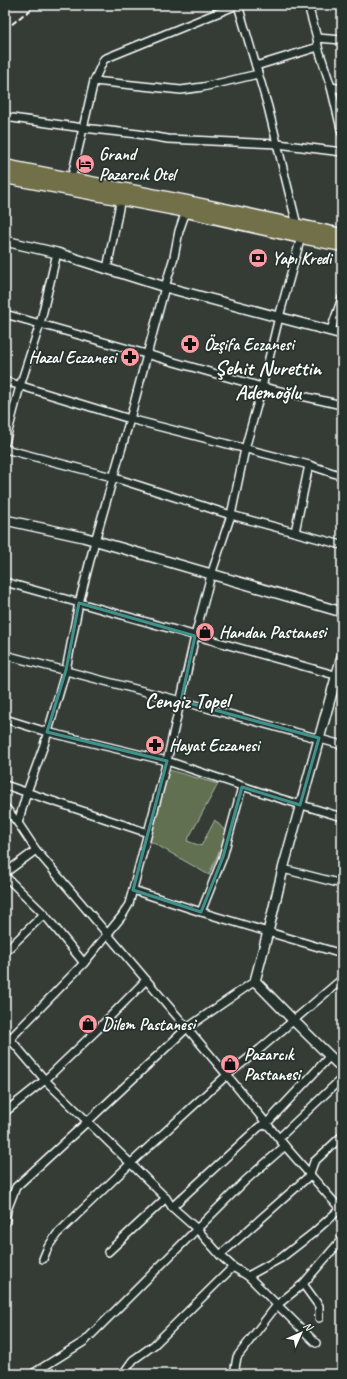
<svg xmlns="http://www.w3.org/2000/svg" width="347" height="1379" viewBox="0 0 347 1379" font-family="Caveat,sans-serif">
  <rect width="100%" height="100%" fill="#343c35"/>
  <filter id="ink" filterUnits="userSpaceOnUse"><feTurbulence type="fractalNoise" baseFrequency=".025" numOctaves="2"/><feDisplacementMap in="SourceGraphic" scale="8" xChannelSelector="R" yChannelSelector="G"/><feConvolveMatrix kernelMatrix="1 2 1 2 8 2 1 2 1" color-interpolation-filters="sRGB"/></filter>
  <g filter="url(#ink)">
    <polygon fill="#617051" stroke="#b0b8a8" points="169,770 218,784 187,841 201,846 215,820 227,833 209,875 150,841"/>
    <g fill="none" stroke-linecap="round" stroke-linejoin="round">
      <g stroke="#fff" stroke-width="10">
        <g id="minor">
          <polyline points="238,5 268,107 297,225"/>
          <polyline points="308,5 317,38 318,47 331,87 342,133"/>
          <polyline points="317,38 342,40"/>
          <polyline points="256,66 318,47"/>
          <polyline points="94,81 181,90 203,87 258,74"/>
          <polyline points="331,87 342,89"/>
          <polyline points="5,117 83,128 138,134 168,139 278,144 342,152"/>
          <polyline points="71,180 94,81 104,59 237,5"/>
          <polyline points="107,269 121,198"/>
          <polyline points="5,314 262,387 342,405"/>
          <polyline points="331,330 342,298"/>
          <polyline points="5,381 130,419 309,465 342,476"/>
          <polyline points="5,443 20,386 40,324 57,253"/>
          <polyline points="5,449 112,477 231,515 342,545"/>
          <polyline points="295,532 309,465"/>
          <polyline points="5,582 342,677"/>
          <polyline points="5,655 181,701 342,745"/>
          <polyline points="5,719 47,732 167,761 275,797 342,817"/>
          <polyline points="5,785 148,833"/>
          <polyline points="5,807 18,823 36,850 227,1075 285,1146 342,1211"/>
          <polyline points="18,823 27,792 44,745 66,670 79,603 95,541 130,419 165,287 174,257 179,231 186,211"/>
          <polyline points="283,869 342,884"/>
          <polyline points="5,873 36,850"/>
          <polyline points="5,876 44,914 84,963"/>
          <polyline points="133,890 201,912 342,954"/>
          <polyline points="201,912 223,857 242,787"/>
          <polyline points="5,952 44,914"/>
          <polyline points="5,1033 45,1080 166,1198 172,1207 197,1229 220,1255 233,1267 248,1276 316,1343"/>
          <polyline points="5,1044 84,963 122,916 129,904 167,761 195,636 211,575 231,515 245,449 262,387 279,317 301,237"/>
          <polyline points="5,1112 45,1080 95,1032 146,980"/>
          <polyline points="279,1138 342,1078"/>
          <polyline points="172,1207 259,1127 267,1123 330,1056"/>
          <polyline points="5,1223 7,1210 16,1187 87,1122 187,1028 255,981"/>
          <polyline points="108,1252 166,1198"/>
          <polyline points="220,1255 309,1176 314,1162 342,1136"/>
          <polyline points="43,1259 48,1247 57,1234 130,1164 227,1075 260,1049 342,979"/>
          <polyline points="248,1276 281,1258 312,1234 340,1209"/>
          <polyline points="303,1284 319,1306 319,1318"/>
          <polyline points="32,1374 85,1341 246,1180 285,1146"/>
          <polyline points="123,1374 133,1360 154,1345 233,1267"/>
          <polyline points="234,1374 237,1357 277,1305 303,1284 342,1239"/>
        </g>
      </g>
      <g stroke="#fff" stroke-width="12">
        <g id="tertiary">
          <polyline points="5,241 57,253 165,287 342,334"/>
          <polyline points="5,520 83,537 342,612"/>
          <polyline points="342,656 283,869 268,932 255,981 293,1020 342,1068"/>
        </g>
      </g>
      <g stroke="#fff" stroke-width="15">
        <g id="trunk">
          <polyline points="5,166 187,202 342,235"/>
          <polyline points="5,177 186,211 301,237 342,245"/>
        </g>
      </g>
      <use href="#minor" stroke="#26332d" stroke-width="7"/>
      <use href="#tertiary" stroke="#26332d" stroke-width="9"/>
      <use href="#trunk" stroke="#71704a" stroke-width="12"/>
      <polyline stroke="#fff" stroke-width="2" stroke-dasharray="6 3" stroke-linecap="butt" points="5,30 23,15 39,5"/>
    </g>
  </g>
  <path fill="none" stroke="#3f918b" stroke-width="3" stroke-linejoin="round" d="M79 603 195 636 181 701 319 738 300 805 242 787 223 857 201 912 133 890 167 761 47 732 66 670Z"/>
  <defs>
    <g id="hotel-disc" transform="scale(1)"><circle r="9.5" fill="#ff9aa2" stroke="#26332d"/><path d="M-6-4.5h1.5V1H6V5H4.5V3h-9V5H-6ZM-4 0a1.8 1.8 0 1 1 3.6 0ZM.5 0V-2.5h3Q6-2.5 6 0Z" fill="#111"/></g>
    <g id="bank-disc" transform="scale(1)"><circle r="9.5" fill="#ff9aa2" stroke="#26332d"/><path d="M-6-4H6V4H-6ZM0-2.3a2.3 2.3 0 1 0 0 4.6a2.3 2.3 0 1 0 0-4.6Z" fill="#111"/></g>
    <g id="pharmacy-disc" transform="scale(1)"><circle r="9.5" fill="#ff9aa2" stroke="#26332d"/><path d="M-2-6h4v4h4v4h-4v4h-4v-4h-4v-4h4Z" fill="#111"/></g>
    <g id="shop-disc" transform="scale(1)"><circle r="9.5" fill="#ff9aa2" stroke="#26332d"/><path d="M-5-2.5h2.3a2.7 3.5 0 0 1 5.4 0H5L5.5 6h-11ZM-1.5-2.5h3a1.5 2.3 0 0 0-3 0Z" fill="#111"/></g>
  </defs>
  <g fill-rule="evenodd">
    <use href="#hotel-disc" x="85" y="164"/>
    <use href="#bank-disc" x="258" y="258"/>
    <use href="#pharmacy-disc" x="190" y="344"/>
    <use href="#pharmacy-disc" x="130" y="357"/>
    <use href="#shop-disc" x="205" y="632"/>
    <use href="#pharmacy-disc" x="155" y="745"/>
    <use href="#shop-disc" x="88" y="1024"/>
    <use href="#shop-disc" x="230" y="1064"/>
  </g>
  <g text-anchor="middle" dominant-baseline="central" stroke-width="3.5" stroke-linejoin="round" paint-order="stroke">
    <g font-size="17" font-weight="bold" fill="#fff" stroke="#26332d" text-anchor="start">
      <text x="99" y="154">Grand<tspan x="99" dy="20">Pazarcık Otel</tspan></text>
      <text x="272" y="258">Yapı Kredi</text>
      <text x="204" y="344">Özşifa Eczanesi</text>
      <text x="116" y="357" text-anchor="end">Hazal Eczanesi</text>
      <text x="219" y="632">Handan Pastanesi</text>
      <text x="169" y="745">Hayat Eczanesi</text>
      <text x="102" y="1024">Dilem Pastanesi</text>
      <text x="244" y="1054">Pazarcık<tspan x="244" dy="20">Pastanesi</tspan></text>
    </g>
    <g font-size="21" font-weight="bold" fill="#fff" stroke="#26332d">
      <text x="268" y="368">Şehit Nurettin<tspan x="268" dy="24">Ademoğlu</tspan></text>
      <text x="187" y="701">Cengiz Topel</text>
    </g>
  </g>
  <rect width="347" height="1379" fill="none" stroke="#26332d" stroke-width="20"/>
  <rect x="10" y="10" width="327" height="1359" fill="none" stroke="#fff" stroke-width="1.5" filter="url(#ink)"/>
  <g transform="translate(301 1333) rotate(45)" stroke="#26332d" stroke-width="3" paint-order="stroke">
  <path d="M0-3L7 15L0 10L-7 15Z" fill="#ffffff"/>
  <text y="-6" font-size="11" font-weight="bold" text-anchor="middle" fill="#ffffff">N</text>
  </g>
</svg>
